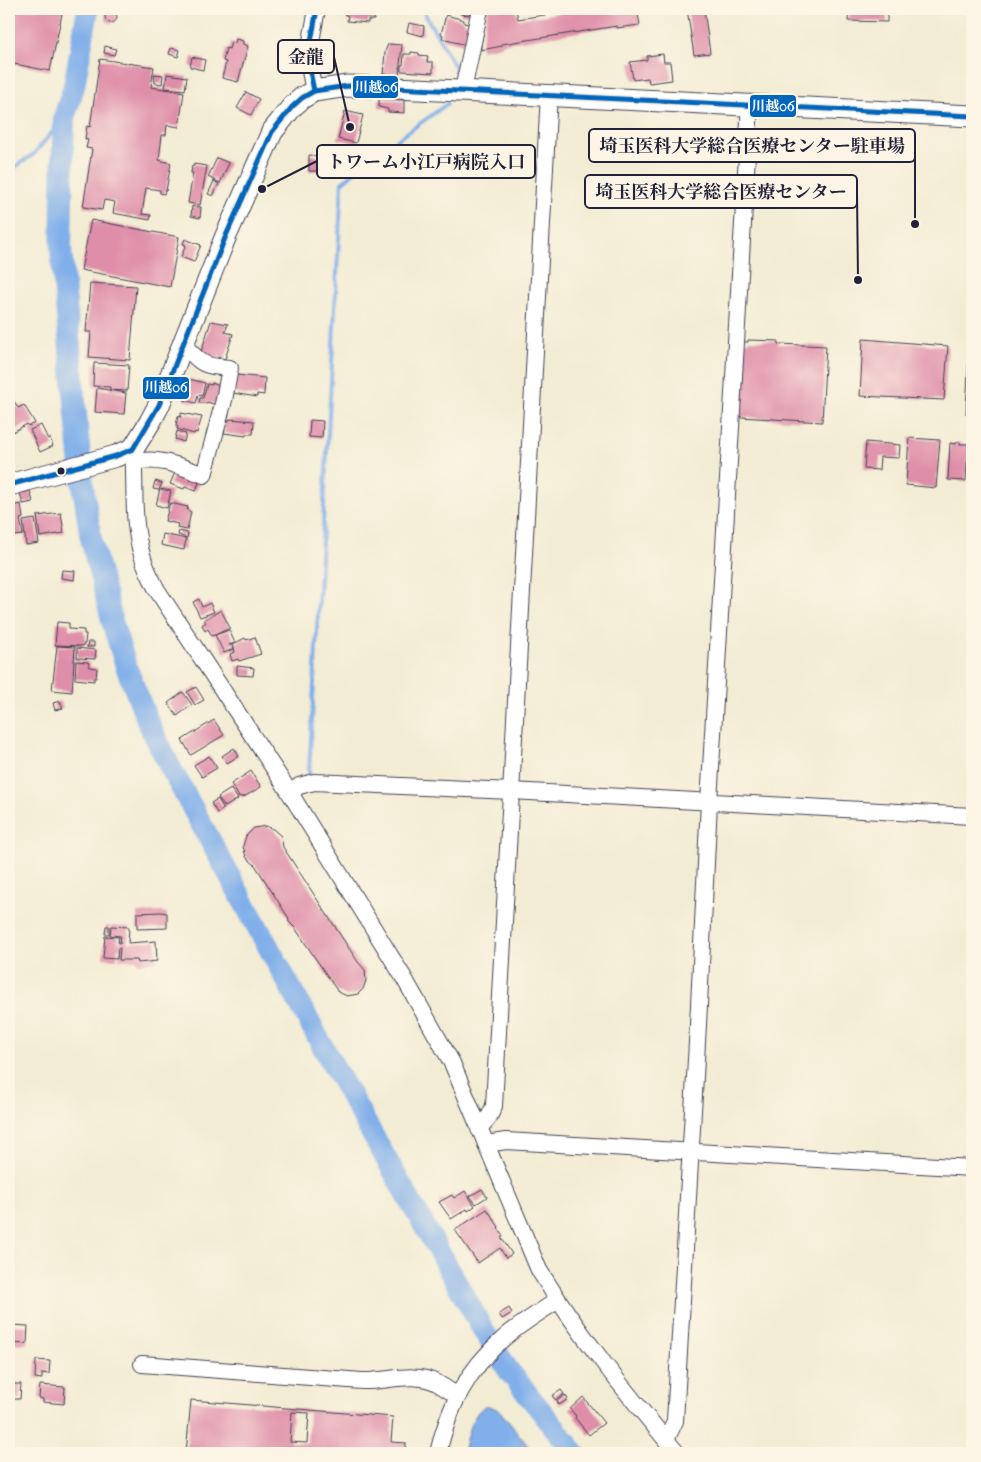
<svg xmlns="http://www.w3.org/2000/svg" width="981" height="1462" viewBox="0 0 981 1462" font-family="'IM FELL French Canon','Noto Serif JP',serif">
  <rect width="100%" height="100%" fill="#fcf5e5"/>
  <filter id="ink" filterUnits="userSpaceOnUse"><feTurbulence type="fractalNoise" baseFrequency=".02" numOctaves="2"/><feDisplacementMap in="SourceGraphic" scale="10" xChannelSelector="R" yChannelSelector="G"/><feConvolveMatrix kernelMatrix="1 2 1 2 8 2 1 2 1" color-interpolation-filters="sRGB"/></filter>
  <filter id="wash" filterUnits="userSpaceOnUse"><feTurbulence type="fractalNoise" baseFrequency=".0096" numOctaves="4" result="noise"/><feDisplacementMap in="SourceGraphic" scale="20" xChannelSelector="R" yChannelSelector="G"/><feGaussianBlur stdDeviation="1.12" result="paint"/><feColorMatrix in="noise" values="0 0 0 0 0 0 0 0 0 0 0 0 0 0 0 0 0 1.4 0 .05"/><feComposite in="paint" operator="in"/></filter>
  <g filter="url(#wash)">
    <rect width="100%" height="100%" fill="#f3ecd4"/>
    <path fill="#80afea" stroke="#516892" d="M486 1405 499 1410 534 1453H463C467 1435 470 1416 486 1405Z"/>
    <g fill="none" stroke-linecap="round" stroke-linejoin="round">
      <g stroke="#80afea" stroke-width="4">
        <polyline points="422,9 459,74"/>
        <polyline points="9,171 34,154 64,118"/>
        <polyline points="309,773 342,183 362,165 447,104"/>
      </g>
      <polyline stroke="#80afea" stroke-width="22" points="88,9 74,86 64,118 63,144 61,250 82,479 91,539 114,628 127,669 148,722 169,765 329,1058 485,1333 509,1371 575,1453"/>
    </g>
    <g id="blocks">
      <g fill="#df8ea9" fill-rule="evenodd">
        <polygon points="9,9 63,9 50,71 9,63"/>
        <polygon points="345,9 375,10 374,20 368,20 368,23 347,21 348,16 344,14"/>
        <polygon points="452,9 470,9 469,15 460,14 461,11"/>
        <polygon points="488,9 516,9 518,19 584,9 634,9 635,14 638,14 640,25 617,28 617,26 502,44 502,46 481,50 481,45"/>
        <polygon points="687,9 704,9 710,53 694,55"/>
        <polygon points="849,9 887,9 887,22 848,21"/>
        <circle cx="111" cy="17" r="6"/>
        <polygon points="446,15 464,20 464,23 472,25 467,45 442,39 443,35 441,34"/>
        <polygon points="409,23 424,26 423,36 407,32"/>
        <polygon points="236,39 243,41 243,44 248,46 238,82 222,78 226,62 223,61 226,48 229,49 231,42 235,43"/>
        <polygon points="388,44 402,45 399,75 383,74 385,52"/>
        <polygon points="105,46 116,49 114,55 104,53"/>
        <polygon points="171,48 180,50 178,57 169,54"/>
        <polygon points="411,52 419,53 419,55 428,56 427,62 433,62 433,73 401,71 401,65 403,65 404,54 411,54"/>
        <polygon points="663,54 664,62 670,62 672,80 649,83 648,78 633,80 630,62 647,60 647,56"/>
        <polygon points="192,57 205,60 203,70 190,67"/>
        <polygon points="100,59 154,67 151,87 184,92 179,127 167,125 166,135 162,135 159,160 171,163 166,191 165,191 164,194 160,193 160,190 146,188 142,214 151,215 150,220 113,213 115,202 104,200 102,210 83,207 92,149 86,148 88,140 85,139 87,126 90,127"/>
        <polygon points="154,74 163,75 162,84 155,83"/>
        <polygon points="167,74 187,77 185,90 165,88"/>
        <polygon points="246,92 259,99 251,115 237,108"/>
        <polygon points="379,99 404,100 404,113 388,112 388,109 379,107"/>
        <polygon points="345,111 363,115 356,143 338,139"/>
        <polygon points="309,155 318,156 318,158 332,159 331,171 309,171"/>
        <polygon points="217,158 229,163 220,183 208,177"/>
        <polygon points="194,164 207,166 200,205 188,203 193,173 191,173 192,166 194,166"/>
        <polygon points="214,181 219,184 213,196 208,194"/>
        <polygon points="192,206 201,207 200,218 191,216"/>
        <polygon points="91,220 179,237 170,287 81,270"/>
        <polygon points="185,239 201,245 194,262 181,257 186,245 183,244"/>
        <polygon points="90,283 136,286 130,360 89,357 91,332 86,332"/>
        <polygon points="211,321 228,324 225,332 233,334 225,359 218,357 217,360 200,355"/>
        <polygon points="863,339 948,346 944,400 860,396"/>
        <polygon points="748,340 779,341 778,344 826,346 822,422 740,417 744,342 748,342"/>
        <polygon points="969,346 972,347 972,415 966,414"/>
        <polygon points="94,363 129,365 127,391 110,390 110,387 93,386"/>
        <polygon points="236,375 265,378 264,395 257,394 257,397 233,393"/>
        <polygon points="189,379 205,383 202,396 198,395 196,403 184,400"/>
        <polygon points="212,383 222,387 217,405 207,402 207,403 199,403 200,398 203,398 207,384 212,385"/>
        <polygon points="97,388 126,393 124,414 95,412"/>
        <polygon points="14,401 18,408 24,405 35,423 28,426 27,424 9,434 9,404"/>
        <polygon points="181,413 202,417 197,433 195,432 194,434 177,429 178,426 176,426 178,416 181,417"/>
        <polygon points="229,419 254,421 253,434 246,434 246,436 224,433 225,429 223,429 223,421 229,421"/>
        <polygon points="310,420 323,421 322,438 309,437"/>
        <polygon points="41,425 48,439 50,438 53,446 40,452 30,430"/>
        <polygon points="177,431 186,434 184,442 175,439"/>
        <polygon points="970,436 972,436 972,462 967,462 966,481 948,480 950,443 956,444 957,442 960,442 960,444 969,444 969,450"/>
        <polygon points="909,438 940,440 936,488 906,485"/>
        <polygon points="866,442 900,445 899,458 880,457 879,470 864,469"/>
        <polygon points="176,470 200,479 196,491 185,487 184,489 170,484"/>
        <polygon points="155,481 162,483 159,490 153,489"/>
        <polygon points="160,489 171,491 167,508 156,505"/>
        <polygon points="30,491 33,502 23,504 20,493"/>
        <polygon points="170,503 188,507 187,510 191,512 187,530 177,528 178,524 165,521"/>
        <polygon points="21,504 23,518 20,519 23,535 13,536 10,512 12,512 11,506"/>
        <polygon points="61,513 64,533 40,537 37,516"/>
        <polygon points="35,519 39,543 26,545 23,521"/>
        <polygon points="179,531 188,533 187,538 178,535"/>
        <polygon points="163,534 186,539 184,550 161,545"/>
        <polygon points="62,570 75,571 74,580 61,578"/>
        <polygon points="199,599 202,607 210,603 214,612 200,617 193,602"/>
        <polygon points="221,610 230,628 212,636 208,629 205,631 202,625 206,622 204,620"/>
        <polygon points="57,622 69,623 69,629 84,630 84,634 86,634 85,644 83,644 83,646 55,645"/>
        <polygon points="229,630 235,643 229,645 232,645 234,649 224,653 215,635"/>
        <polygon points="255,637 261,654 239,661 238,659 232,661 230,654 235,652 233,644 245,638 246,640"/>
        <polygon points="88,642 94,642 94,647 87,647"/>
        <polygon points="57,646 75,647 72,692 52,690"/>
        <polygon points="77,648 96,650 95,659 77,658"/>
        <polygon points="76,661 88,662 90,667 97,668 96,678 94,678 94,681 75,679"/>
        <polygon points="237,666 254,668 253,676 237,675"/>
        <polygon points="196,687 204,700 195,705 187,692"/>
        <polygon points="183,692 192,705 177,716 168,703"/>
        <polygon points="60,701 63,708 55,710 53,703"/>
        <polygon points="214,720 224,735 191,755 182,740"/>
        <polygon points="234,748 239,756 227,763 222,756"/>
        <polygon points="209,756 217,768 202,777 194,765"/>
        <polygon points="251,771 261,787 242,798 241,796 239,797 231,784"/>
        <polygon points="231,789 238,799 225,807 218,797"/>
        <polygon points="218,799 224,809 217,813 211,803"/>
        <polygon points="266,826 273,829 281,836 283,847 358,962 365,970 366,981 363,989 358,994 347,996 338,992 295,928 289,922 288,917 255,865 246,857 243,846 246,836 254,828"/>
        <polygon points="161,912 167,913 167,928 137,929 137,913"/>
        <polygon points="106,926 109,926 109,934 105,934"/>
        <polygon points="111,926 129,927 128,943 156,941 157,961 138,963 137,960 119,960 120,948 118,948 117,959 103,958 105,936 119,937 118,942 120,943 121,936 110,935"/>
        <polygon points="482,1189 487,1197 476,1204 470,1196"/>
        <polygon points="465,1191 475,1206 468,1211 467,1209 451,1219 439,1202 452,1195 454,1198"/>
        <polygon points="487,1209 499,1227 498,1228 503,1236 501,1237 512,1254 506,1258 500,1248 478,1263 455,1230"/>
        <polygon points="509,1308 512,1313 502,1319 499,1314"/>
        <polygon points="10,1325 28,1326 27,1344 9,1343"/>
        <polygon points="36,1360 50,1361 49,1374 42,1373 42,1379 35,1378"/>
        <polygon points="9,1381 14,1382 14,1384 21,1384 20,1399 9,1399"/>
        <polygon points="40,1385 65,1387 64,1404 43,1402 43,1399 39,1398"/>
        <polygon points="561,1390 564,1394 556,1400 552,1396"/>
        <polygon points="565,1395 568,1399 559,1405 557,1401"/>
        <polygon points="583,1397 604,1423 589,1435 575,1418 576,1416 570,1409"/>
        <path d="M191 1400 393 1417 391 1442 406 1443 405 1453H186ZM292 1412 309 1413 307 1443 290 1442Z"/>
      </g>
    </g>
  </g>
  <g filter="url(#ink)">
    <use href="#blocks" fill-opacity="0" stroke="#414052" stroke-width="1"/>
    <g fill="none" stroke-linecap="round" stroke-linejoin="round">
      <g stroke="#414052" stroke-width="18">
        <g id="minor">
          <polyline points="463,90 480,9"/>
          <polyline points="314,91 310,71 309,52 317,9"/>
          <path d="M133 449C136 484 131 523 143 558 146 569 152 580 157 590L290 793 404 978 452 1063 539 1270C579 1335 628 1395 677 1453"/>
          <path d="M134 462C161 457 179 466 204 475L224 400 230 368C202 366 203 365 184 345"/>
          <polyline points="290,793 299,786 314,782 511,791 972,816"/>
          <polyline points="479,1129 489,1117 494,1106 549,94"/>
          <polyline points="486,1144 506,1141 972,1168"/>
          <path d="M142 1364 362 1381C386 1382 414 1371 437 1383 444 1387 451 1392 458 1396"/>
          <polyline points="666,1440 675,1421 698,1025 709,802 750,104"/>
          <path d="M438 1453C449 1406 467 1370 504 1338 520 1324 540 1312 558 1300"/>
        </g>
      </g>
      <g stroke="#414052" stroke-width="23">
        <polyline id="major" points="9,485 116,456 133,449 150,422 159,405 225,238 272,132 292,107 302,98 314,91 348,86 375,87 972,116"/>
      </g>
      <use href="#minor" stroke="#fff" stroke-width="16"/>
      <use href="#major" stroke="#fff" stroke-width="21"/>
      <g stroke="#fcf5e5" stroke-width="9">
        <g id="bus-1">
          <polyline points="314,91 310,71 309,52 317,9"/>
          <polyline points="9,485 116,456 133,449 159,405 225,238 272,132 292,107 302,98 314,91 348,86 375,87 972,116"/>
        </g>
      </g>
      <use href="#bus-1" stroke="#0065bd" stroke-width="5"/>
    </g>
  </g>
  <circle fill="#22223b" stroke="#fcf5e5" stroke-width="2" cx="61" cy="471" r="4.5"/>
  <path fill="none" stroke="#22223b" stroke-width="2" d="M350 127L334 57M915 224L915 145M262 189L317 161M858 280L857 192"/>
  <g fill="#22223b" stroke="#fcf5e5" stroke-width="2">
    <circle cx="350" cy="127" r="5"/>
    <circle cx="915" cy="224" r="5"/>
    <circle cx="262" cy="189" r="5"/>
    <circle cx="858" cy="280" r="5"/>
  </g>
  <g fill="#fcf5e5" stroke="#22223b" stroke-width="2">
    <rect x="278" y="40" width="56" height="33" rx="5"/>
    <rect x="589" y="129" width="326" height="33" rx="5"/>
    <rect x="317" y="145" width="218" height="33" rx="5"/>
    <rect x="585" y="175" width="272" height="33" rx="5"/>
  </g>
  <g font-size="18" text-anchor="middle" font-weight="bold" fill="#22223b">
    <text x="306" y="63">金龍</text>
    <text x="752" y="152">埼玉医科大学総合医療センター駐車場</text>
    <text x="426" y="168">トワーム小江戸病院入口</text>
    <text x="721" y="198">埼玉医科大学総合医療センター</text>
  </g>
  <g stroke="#fcf5e5" stroke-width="2">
    <rect x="352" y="75" width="47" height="24" rx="5" fill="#0065bd"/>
    <rect x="749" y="94" width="48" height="24" rx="5" fill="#0065bd"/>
    <rect x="142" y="376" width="48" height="24" rx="5" fill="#0065bd"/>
  </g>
  <g font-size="14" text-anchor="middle" font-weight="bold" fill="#fff">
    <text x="376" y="92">川越06</text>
    <text x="773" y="111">川越06</text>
    <text x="166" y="392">川越06</text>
  </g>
  <rect width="981" height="1462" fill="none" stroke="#fcf5e5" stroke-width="30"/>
</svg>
